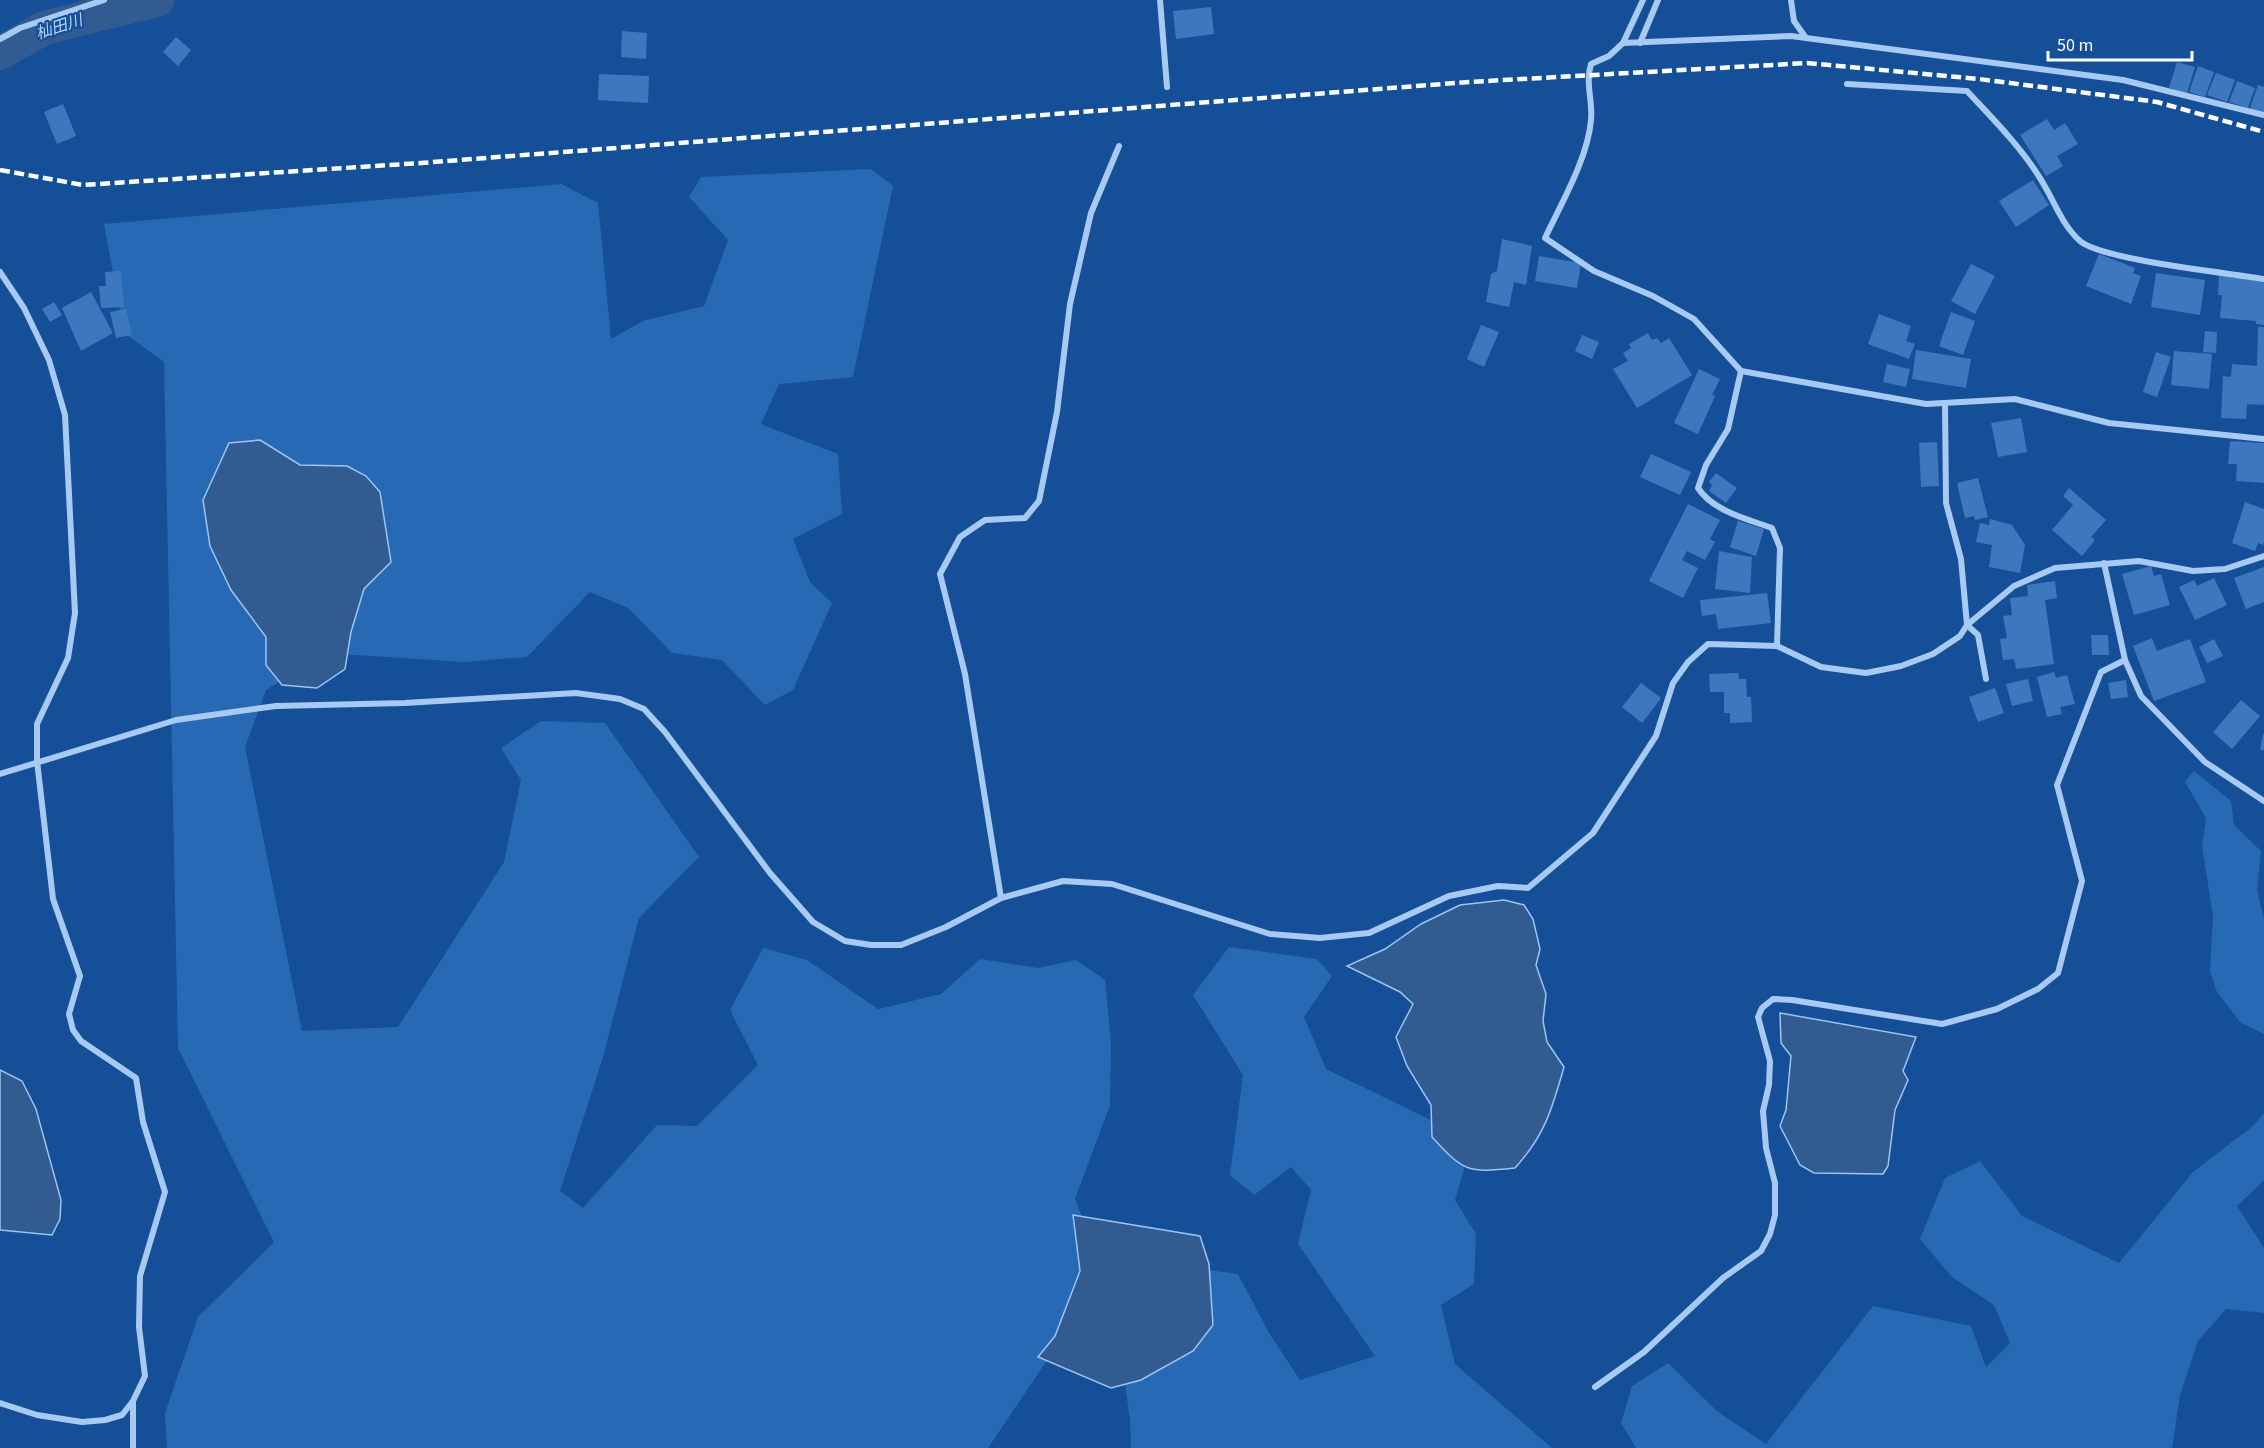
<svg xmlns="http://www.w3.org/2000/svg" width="2264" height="1448" viewBox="0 0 2264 1448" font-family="'Source Sans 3','Noto Sans JP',sans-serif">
  <rect width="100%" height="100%" fill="#154f98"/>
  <g fill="#2869b6">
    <polygon points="871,169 893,186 853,377 779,384 761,424 838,454 842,514 793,539 810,582 832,603 793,690 765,705 722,660 672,653 628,608 590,592 527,657 463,662 326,653 266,690 245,747 302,1031 398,1027 504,862 521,780 501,748 541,721 605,723 699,857 639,918 603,1057 560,1191 583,1208 657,1125 697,1126 758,1065 730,1010 763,948 807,960 878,1009 941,994 980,959 1038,968 1076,960 1105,980 1111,1043 1110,1105 1075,1199 1091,1241 1091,1295 988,1448 167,1448 165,1413 198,1317 274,1242 178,1048 164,362 124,333 104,224 561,184 598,203 611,339 643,321 704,306 728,240 689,197 701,177"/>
    <polygon points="2194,771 2231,801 2234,825 2261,851 2257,890 2264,920 2264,1034 2241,1023 2217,992 2210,972 2213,916 2202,846 2206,818 2185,782"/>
    <polygon points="1229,947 1317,959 1332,976 1304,1017 1326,1069 1439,1124 1469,1152 1455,1200 1476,1234 1474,1284 1441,1305 1455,1364 1552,1448 1131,1448 1130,1420 1123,1369 1171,1265 1238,1274 1269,1333 1300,1380 1375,1356 1298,1244 1311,1190 1291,1167 1254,1195 1230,1175 1243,1075 1193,995"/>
    <polygon points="2264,1113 2264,1180 2237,1206 2264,1248 2264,1313 2226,1309 2198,1341 2180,1395 2172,1448 1636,1448 1621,1423 1632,1386 1668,1363 1718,1412 1766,1444 1873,1306 1971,1326 1986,1367 2010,1343 1994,1305 1952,1277 1920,1239 1945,1178 1980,1161 2022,1216 2119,1263 2193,1172 2253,1126"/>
  </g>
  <g fill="#325c91" stroke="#9ac5f5" stroke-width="1.5">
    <polygon points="260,440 300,465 347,466 366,476 380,492 391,562 364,589 351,632 345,669 317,688 282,685 266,665 266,637 231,590 210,546 203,500 229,443"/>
    <path d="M1504 900 1524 905 1533 919 1540 949 1536 965 1546 994 1543 1021 1547 1042 1564 1067C1552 1109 1545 1135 1515 1168 1467 1173 1464 1172 1432 1137L1431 1105 1407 1066 1396 1037 1413 1004 1400 992 1347 966 1385 949 1421 924 1460 905Z"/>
    <polygon points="1780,1013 1916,1037 1903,1071 1908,1080 1895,1110 1888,1166 1883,1174 1814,1173 1800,1165 1780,1126 1786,1110 1791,1056 1781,1043"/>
    <polygon points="0,1070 22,1081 36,1109 61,1200 60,1219 52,1235 0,1230"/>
    <polygon points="1073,1215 1200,1236 1209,1264 1213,1325 1193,1351 1141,1380 1111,1388 1038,1357 1055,1336 1080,1271"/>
  </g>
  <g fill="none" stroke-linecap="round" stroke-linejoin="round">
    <polyline stroke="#325c91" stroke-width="34" points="0,53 44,28 157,0"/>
  </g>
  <g fill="#3d78bf">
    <polygon points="1211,7 1214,34 1176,39 1173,11"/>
    <polygon points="622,31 647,33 646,59 621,57"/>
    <polygon points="176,37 191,50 178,66 163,52"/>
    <polygon points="2177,62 2195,67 2187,93 2169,88"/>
    <polygon points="2198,66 2214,72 2205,97 2189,92"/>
    <polygon points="2216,73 2235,80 2227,102 2207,95"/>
    <polygon points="599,74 649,76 648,103 598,100"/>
    <polygon points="2237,81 2255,88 2248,108 2229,102"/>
    <polygon points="2258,85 2264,87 2264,113 2250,108"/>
    <polygon points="63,104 76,136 57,144 44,112"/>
    <polygon points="2047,119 2054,130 2065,123 2078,144 2057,156 2063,166 2046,176 2020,135"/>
    <polygon points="2033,180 2049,205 2016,227 1999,201"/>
    <polygon points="1502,239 1532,246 1526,285 1514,282 1509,307 1486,302 1491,274 1497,271"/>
    <polygon points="2099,254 2135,268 2133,273 2141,276 2131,304 2086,286"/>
    <polygon points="1539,256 1581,263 1577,288 1535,281"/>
    <polygon points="1971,264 1995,276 1975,314 1951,301"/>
    <polygon points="121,271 124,307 101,308 99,286 106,286 105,272"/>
    <polygon points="2156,273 2205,280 2200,315 2151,307"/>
    <polygon points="2219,276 2264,280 2264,325 2256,324 2256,321 2220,318 2222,295 2218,295"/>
    <polygon points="91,292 113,333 81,351 62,308"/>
    <polygon points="54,302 62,315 50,322 42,309"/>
    <polygon points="126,309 132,335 116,338 110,312"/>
    <polygon points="1951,312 1975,321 1963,355 1939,346"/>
    <polygon points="1879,314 1911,326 1906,341 1915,344 1909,359 1868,344"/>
    <polygon points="1481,325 1499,332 1484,367 1467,359"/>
    <polygon points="2258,327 2264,327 2264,405 2247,404 2246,419 2221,418 2223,376 2231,377 2232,364 2257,366"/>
    <polygon points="2205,331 2217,332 2216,353 2203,352"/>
    <polygon points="1648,333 1652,340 1657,338 1661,343 1669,338 1692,375 1637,408 1613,369 1628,361 1623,353 1631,348 1629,344"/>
    <polygon points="1582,335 1599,342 1592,359 1575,351"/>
    <polygon points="1916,350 1971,359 1966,388 1912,379"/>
    <polygon points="2174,351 2212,354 2209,389 2171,385"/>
    <polygon points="2156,352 2171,357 2157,397 2143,392"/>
    <polygon points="1887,364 1910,369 1906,387 1883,382"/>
    <polygon points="1699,369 1720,379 1712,395 1715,396 1698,434 1674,423"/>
    <polygon points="2021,418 2027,452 1998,457 1991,423"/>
    <polygon points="2230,441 2264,443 2264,483 2236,481 2237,464 2228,464"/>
    <polygon points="1937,442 1939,486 1921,487 1919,443"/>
    <polygon points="1651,454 1691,472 1680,495 1640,477"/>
    <polygon points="1716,473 1737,488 1726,503 1709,491 1712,485 1709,482"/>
    <polygon points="1978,478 1988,517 1975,520 1974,516 1965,518 1957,483"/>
    <polygon points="2069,488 2106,520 2091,537 2095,540 2082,556 2052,530 2073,505 2063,496"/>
    <polygon points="2245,502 2264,509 2264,542 2263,545 2258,543 2255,551 2232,543"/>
    <polygon points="1688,504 1720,520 1710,539 1715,542 1705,560 1687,551 1682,560 1698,568 1683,598 1649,581"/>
    <polygon points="1990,519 2012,525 2025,545 2020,573 1989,567 1992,545 1976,542 1980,523 1989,525"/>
    <polygon points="1738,521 1764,529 1756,556 1730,547"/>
    <polygon points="1719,551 1752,557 1750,593 1715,589"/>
    <polygon points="2151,566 2154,576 2161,574 2170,605 2134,615 2122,574"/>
    <polygon points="2264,567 2264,602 2246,609 2234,578"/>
    <polygon points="2214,578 2227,605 2195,620 2179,587 2194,580 2197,586"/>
    <polygon points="2055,581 2057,598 2045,600 2054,664 2016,669 2014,659 2003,660 2000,639 2007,638 2003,616 2012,615 2010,598 2028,596 2027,585"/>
    <polygon points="1767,593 1771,623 1718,629 1716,614 1702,616 1700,600"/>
    <polygon points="2091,635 2108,635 2109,655 2092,655"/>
    <polygon points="2152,638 2157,651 2190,639 2206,682 2154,701 2133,646"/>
    <polygon points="2214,639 2223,656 2207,663 2199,647"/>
    <polygon points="2054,672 2056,678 2067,675 2075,704 2060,707 2062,714 2047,717 2037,677"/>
    <polygon points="1738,673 1739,679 1746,679 1747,697 1751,697 1752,722 1730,723 1730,713 1724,713 1724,692 1710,692 1709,674"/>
    <polygon points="2028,679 2033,701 2012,706 2006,684"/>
    <polygon points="2126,680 2128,697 2111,699 2108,683"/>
    <polygon points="1641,683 1661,698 1642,723 1622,707"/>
    <polygon points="1995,688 2004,713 1978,722 1969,697"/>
    <polygon points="2241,700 2260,716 2232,749 2213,732"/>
    <polygon points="2263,734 2264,734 2264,750 2260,750"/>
  </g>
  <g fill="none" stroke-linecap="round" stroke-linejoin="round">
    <g stroke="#a7caf2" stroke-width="6">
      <polyline points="1160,0 1167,87"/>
      <polyline points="1791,0 1794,21 1806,38"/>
      <polyline points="0,39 20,28 104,0"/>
      <polyline points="1623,43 1643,0"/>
      <polyline points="1640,43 1658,0"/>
      <path d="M1847 84 1967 91C1992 118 2019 145 2038 175 2053 197 2060 223 2080 241 2102 260 2229 273 2264 279"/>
      <path d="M2264 115 2123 80 1791 36 1623 43 1609 56 1591 64C1585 83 1593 101 1591 120 1588 158 1561 204 1545 238L1594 271 1653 296 1694 319 1741 371 1926 404 2015 399 2109 423 2264 439"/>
      <polyline points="0,272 24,308 49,360 65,415 75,613 68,658 37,724 37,761 53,899 80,976 69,1014 73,1030 81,1041 136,1078 143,1122 165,1192 140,1276 139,1327 145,1376 133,1401 122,1415 105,1420 82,1422 37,1415 0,1403"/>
      <path d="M1741 371 1728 429 1706 465 1698 488C1713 511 1747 519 1772 528L1780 548 1777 646"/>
      <polyline points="1945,403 1946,503 1961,559 1967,625 1978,635 1986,679"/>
      <polyline points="2104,563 2125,660 2141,696 2205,762 2264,801"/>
      <polyline points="0,774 176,720 276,706 405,703 576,693 620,699 644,709 665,732 770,873 813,922 845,941 871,945 901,945 946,927 1001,898 1063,881 1112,884 1270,934 1320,938 1369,933 1449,896 1498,886 1528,888 1593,833 1656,736 1673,683 1688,662 1708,644 1777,646 1821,667 1866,673 1901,666 1933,654 1960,636 1967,625 2014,586 2055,568 2139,561 2193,571 2225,569 2264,556"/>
      <polyline points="1001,898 965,674 940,574 960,537 985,520 1025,518 1039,501 1057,412 1070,304 1091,213 1119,146"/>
      <polyline points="1595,1387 1644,1352 1723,1278 1761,1251 1770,1234 1775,1215 1775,1183 1766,1148 1763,1111 1769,1085 1770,1061 1758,1017 1762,1008 1773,999 1792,1000 1942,1024 1997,1009 2038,989 2058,973 2082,881 2057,785 2101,672 2125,660"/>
      <polyline points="133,1448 133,1402"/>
    </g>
    <polyline stroke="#fff" stroke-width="4.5" stroke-dasharray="10 4.5" stroke-linecap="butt" points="0,170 83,185 421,163 1469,82 1807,63 1979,79 2157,102 2264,132"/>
  </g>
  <g text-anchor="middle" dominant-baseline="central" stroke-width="4.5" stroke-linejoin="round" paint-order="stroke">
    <g font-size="16" font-style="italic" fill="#b4d4f9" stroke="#154f98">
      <text transform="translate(59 27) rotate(-18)">杣田川</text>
    </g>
  </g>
  <path d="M2048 51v9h144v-9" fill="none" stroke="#ffffff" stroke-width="3"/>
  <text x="2057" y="51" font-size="18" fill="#ffffff" stroke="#154f98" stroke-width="4.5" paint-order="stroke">50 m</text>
</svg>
